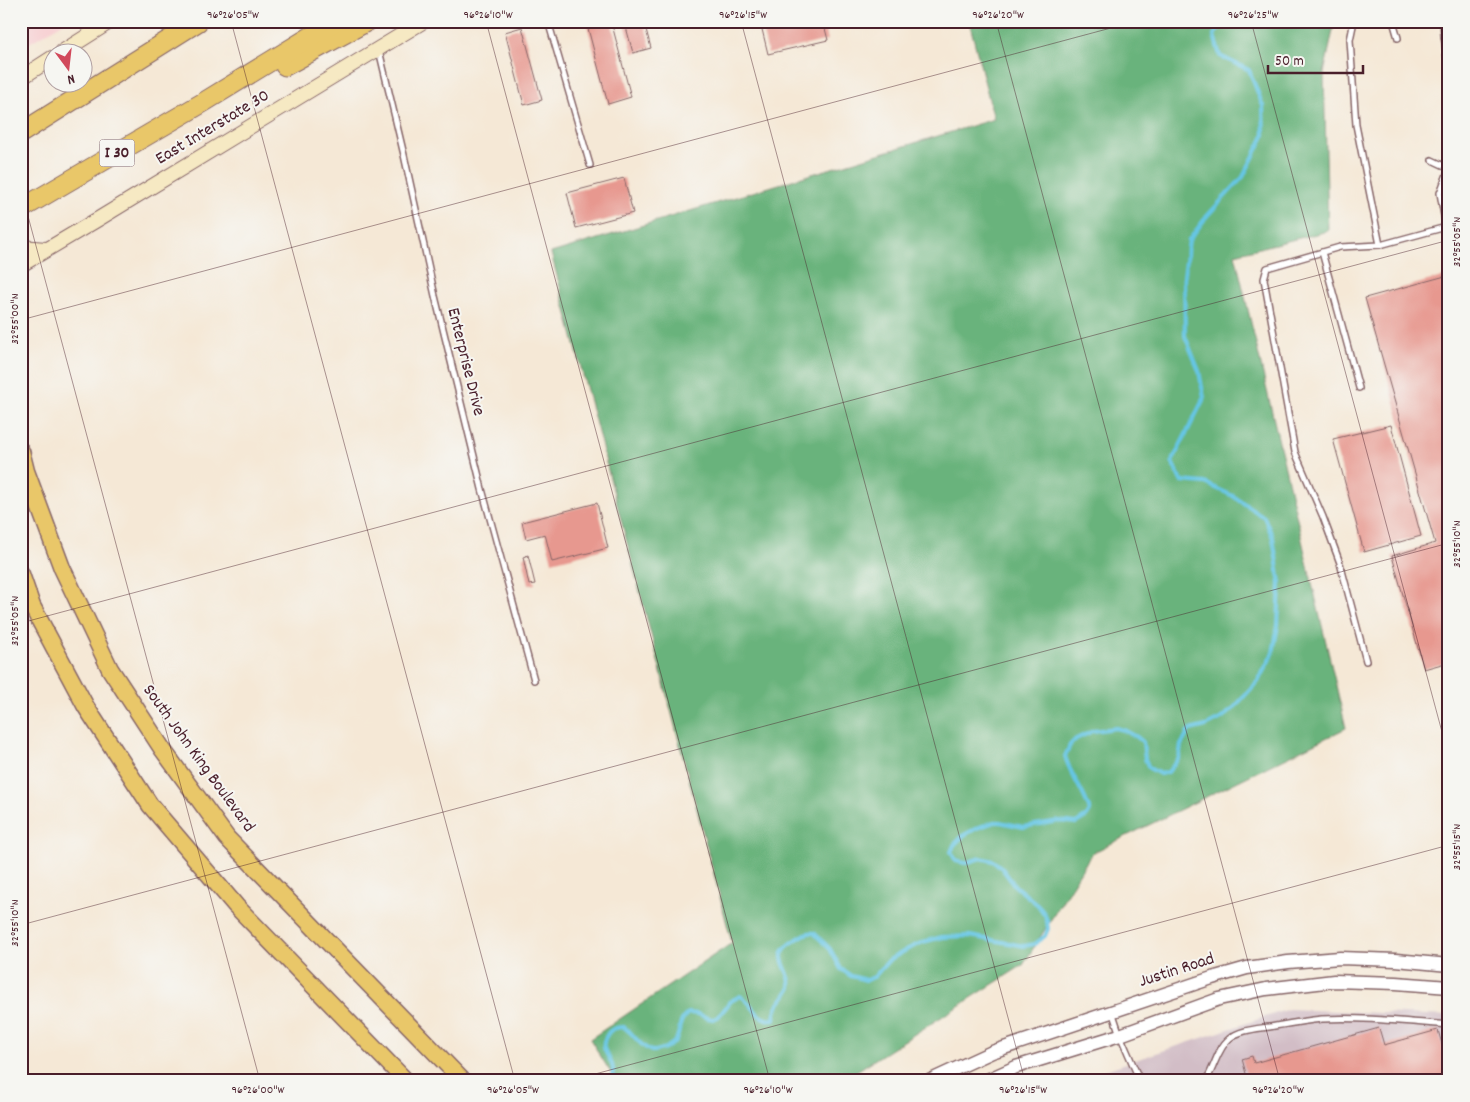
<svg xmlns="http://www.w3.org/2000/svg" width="1470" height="1102" viewBox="0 0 1470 1102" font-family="Dekko,sans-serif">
  <rect width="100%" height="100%" fill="#f6f6f2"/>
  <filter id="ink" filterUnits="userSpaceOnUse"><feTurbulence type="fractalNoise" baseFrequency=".02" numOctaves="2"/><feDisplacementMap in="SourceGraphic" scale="10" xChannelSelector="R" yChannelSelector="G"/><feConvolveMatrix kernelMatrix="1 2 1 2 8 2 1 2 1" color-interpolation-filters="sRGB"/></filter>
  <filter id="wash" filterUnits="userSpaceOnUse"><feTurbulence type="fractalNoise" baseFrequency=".0096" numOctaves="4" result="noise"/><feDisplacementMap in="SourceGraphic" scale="20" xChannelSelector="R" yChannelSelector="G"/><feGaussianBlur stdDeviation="1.12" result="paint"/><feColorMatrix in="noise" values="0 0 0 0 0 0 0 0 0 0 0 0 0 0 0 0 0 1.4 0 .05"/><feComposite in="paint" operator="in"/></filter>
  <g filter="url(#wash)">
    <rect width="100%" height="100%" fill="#f5e8d6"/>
    <polygon fill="#f7cfd2" points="21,21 66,21 21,48"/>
    <polygon fill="#d2bdc6" points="1289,1009 1449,1016 1449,1081 1072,1081"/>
    <polygon fill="#69b37b" stroke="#5a6953" points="969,21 1335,21 1324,73 1328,231 1235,254 1346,728 1092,853 1023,965 841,1081 616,1081 590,1039 732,943 551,253 994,119"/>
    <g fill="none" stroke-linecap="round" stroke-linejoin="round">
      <path stroke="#66c6e5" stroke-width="4" d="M610 1081C611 1077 614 1073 613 1069 612 1056 597 1050 607 1035 610 1029 617 1027 624 1027 629 1031 634 1036 638 1041 649 1051 650 1054 665 1048 670 1046 675 1042 677 1038 681 1027 678 1022 688 1013L698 1014 708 1018 713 1019 718 1017 731 1001 740 996C753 1001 756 1023 774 1019 774 1015 775 1011 777 1007 781 1000 787 996 790 987 793 975 776 960 784 950 786 946 792 943 796 940 802 936 806 932 814 933L830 949 841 969 851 976 866 980 874 977 889 960 908 949 923 942 942 937 970 936 1024 946 1035 944 1045 936 1048 929 1047 921 1045 915 1038 905 1015 886 1001 867 993 861 981 858 965 863 956 861 951 852 954 845 964 835 977 828 994 822H1000L1023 827 1059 821 1076 823 1087 816 1090 811C1084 791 1070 775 1065 756L1070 745 1076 739 1093 731 1116 728 1124 730 1137 737 1143 742 1145 759 1149 768 1160 774 1168 772 1179 758 1181 745 1187 735V733L1190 730 1206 726 1220 719 1232 710 1258 681 1273 653 1278 625 1280 583 1273 538 1264 517 1233 496 1205 483 1181 481 1172 462 1204 398 1199 371 1185 336 1184 276 1189 240 1207 216 1243 177 1264 136 1263 106 1249 70 1220 56 1214 35 1224 21"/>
    </g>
    <g id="blocks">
      <g fill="#e7988f">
        <polygon points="586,21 611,21 631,97 608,104"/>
        <polygon points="760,21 823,21 828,40 768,54"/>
        <polygon points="644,22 651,48 633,53 626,27"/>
        <polygon points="522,27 542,100 524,105 505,32"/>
        <polygon points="624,178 633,213 576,228 567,193"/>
        <polygon points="1449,275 1449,662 1424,669 1392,556 1435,543 1365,298"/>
        <polygon points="1391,425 1421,536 1364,552 1333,439"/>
        <polygon points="597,503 608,548 552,562 545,534 526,539 522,522"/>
        <polygon points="528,555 535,584 529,585 523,557"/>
        <polygon points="1379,1028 1384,1045 1438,1030 1449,1069 1449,1081 1248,1081 1242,1059 1252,1056 1254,1063"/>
      </g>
    </g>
  </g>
  <g filter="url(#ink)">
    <use href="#blocks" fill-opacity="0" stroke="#866567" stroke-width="1"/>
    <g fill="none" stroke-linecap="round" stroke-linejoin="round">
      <g stroke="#866567" stroke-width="8">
        <g id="service">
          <polyline points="548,21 590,165"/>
          <polyline points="1354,21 1350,40 1356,125 1380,245"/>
          <polyline points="1393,21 1398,38"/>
          <polyline points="1443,21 1444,36 1449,36"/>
          <polyline points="21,26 30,21"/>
          <polyline points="1444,36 1447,58 1449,58"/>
          <polyline points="379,50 404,155 435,296 482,489 534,680"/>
          <polyline points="1432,160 1449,168"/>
          <polyline points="1322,252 1359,388"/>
          <polyline points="1366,661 1340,563 1323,517 1295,452 1264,279 1267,268 1340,247 1380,245 1446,227 1440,193 1449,169"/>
          <polyline points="1112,1011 1120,1035 1140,1081"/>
          <path d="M1209 1081V1075C1215 1064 1219 1047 1229 1039 1239 1030 1256 1029 1269 1027 1287 1024 1304 1021 1322 1019 1364 1017 1407 1022 1449 1025"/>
        </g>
      </g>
      <g stroke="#866567" stroke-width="15">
        <g id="tertiary">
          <polyline points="929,1081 992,1052 1212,978 1247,968 1288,962 1340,958 1396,960 1449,965"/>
          <polyline points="985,1081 1016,1067 1120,1035 1219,999 1266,989 1334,981 1396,983 1449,987"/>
        </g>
      </g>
      <g stroke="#866567" stroke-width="16">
        <g id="secondary">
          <polyline points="62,52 111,21"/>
          <polyline points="21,78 52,58"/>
          <polyline points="21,247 46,249"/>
          <polyline points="21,265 100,218 424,21"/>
        </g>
      </g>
      <g stroke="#866567" stroke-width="19">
        <g id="primary">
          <polyline points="21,451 26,471 62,568 110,669 163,750 227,838 463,1081"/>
          <polyline points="21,574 32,606 86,707 150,805 236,906 406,1081"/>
        </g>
      </g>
      <g stroke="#866567" stroke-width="21">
        <g id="motorway">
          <polyline points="285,66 368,21"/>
          <polyline points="21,133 199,21"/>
          <polyline points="21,209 204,102 336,21"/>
        </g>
      </g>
      <use href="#service" stroke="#fff" stroke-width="5"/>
      <use href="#tertiary" stroke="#fff" stroke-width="12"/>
      <use href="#secondary" stroke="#f6e9c3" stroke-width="14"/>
      <use href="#primary" stroke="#e9c769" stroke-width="16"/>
      <use href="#motorway" stroke="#e9c769" stroke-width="19"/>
    </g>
  </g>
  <path fill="none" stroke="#4a1f2b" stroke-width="1" stroke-opacity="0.45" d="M231 21 515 1081M486 21 770 1081M741 21 1025 1081M996 21 1280 1081M1251 21 1449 758M21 190 260 1081M21 320 1137 21M21 623 1449 240M21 925 1449 543M569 1081 1449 845"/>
  <g text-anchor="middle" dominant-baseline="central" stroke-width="4" stroke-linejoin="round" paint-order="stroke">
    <rect fill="#f6f6f2" stroke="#7e6067" stroke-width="1" x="99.5" y="139.5" width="35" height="27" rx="4"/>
    <g font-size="16" font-weight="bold" fill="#4a1f2b">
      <text x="117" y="153">I 30</text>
    </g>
    <g font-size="18" fill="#4a1f2b" stroke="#f6f6f2">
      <text transform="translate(213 128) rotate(-31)">East Interstate 30</text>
      <text transform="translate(465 362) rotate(76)">Enterprise Drive</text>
      <text transform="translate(198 759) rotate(54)">South John King Boulevard</text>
      <text transform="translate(1177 971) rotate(-18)">Justin Road</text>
    </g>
  </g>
  <rect width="1470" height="1102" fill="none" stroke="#f6f6f2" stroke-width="55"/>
  <g transform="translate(68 68) rotate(165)"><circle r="24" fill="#f6f6f2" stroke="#b1a0a2"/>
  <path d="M0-4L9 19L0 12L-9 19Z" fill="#d1495b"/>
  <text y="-8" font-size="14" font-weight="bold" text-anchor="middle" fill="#4a1f2b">N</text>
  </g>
  <path d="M1268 65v8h95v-8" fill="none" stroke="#4a1f2b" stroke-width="2.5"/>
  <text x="1275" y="65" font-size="15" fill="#4a1f2b" stroke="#f6f6f2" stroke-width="4" paint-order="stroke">50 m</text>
  <rect x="28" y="28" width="1414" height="1046" fill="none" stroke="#4a1f2b" stroke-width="2"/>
  <g font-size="12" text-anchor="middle" fill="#4a1f2b">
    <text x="233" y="18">96°26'05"W</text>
    <text x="488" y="18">96°26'10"W</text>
    <text x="743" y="18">96°26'15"W</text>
    <text x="998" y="18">96°26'20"W</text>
    <text x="1253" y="18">96°26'25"W</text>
    <text transform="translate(1456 242) rotate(-90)" y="4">32°55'05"N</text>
    <text transform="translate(14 319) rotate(-90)" y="4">32°55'00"N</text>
    <text transform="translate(1456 544) rotate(-90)" y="4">32°55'10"N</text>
    <text transform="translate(14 621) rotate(-90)" y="4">32°55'05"N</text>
    <text transform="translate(1456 847) rotate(-90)" y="4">32°55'15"N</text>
    <text transform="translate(14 923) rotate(-90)" y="4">32°55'10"N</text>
    <text x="258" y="1093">96°26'00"W</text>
    <text x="513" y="1093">96°26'05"W</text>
    <text x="768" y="1093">96°26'10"W</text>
    <text x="1023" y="1093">96°26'15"W</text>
    <text x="1278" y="1093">96°26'20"W</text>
  </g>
</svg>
